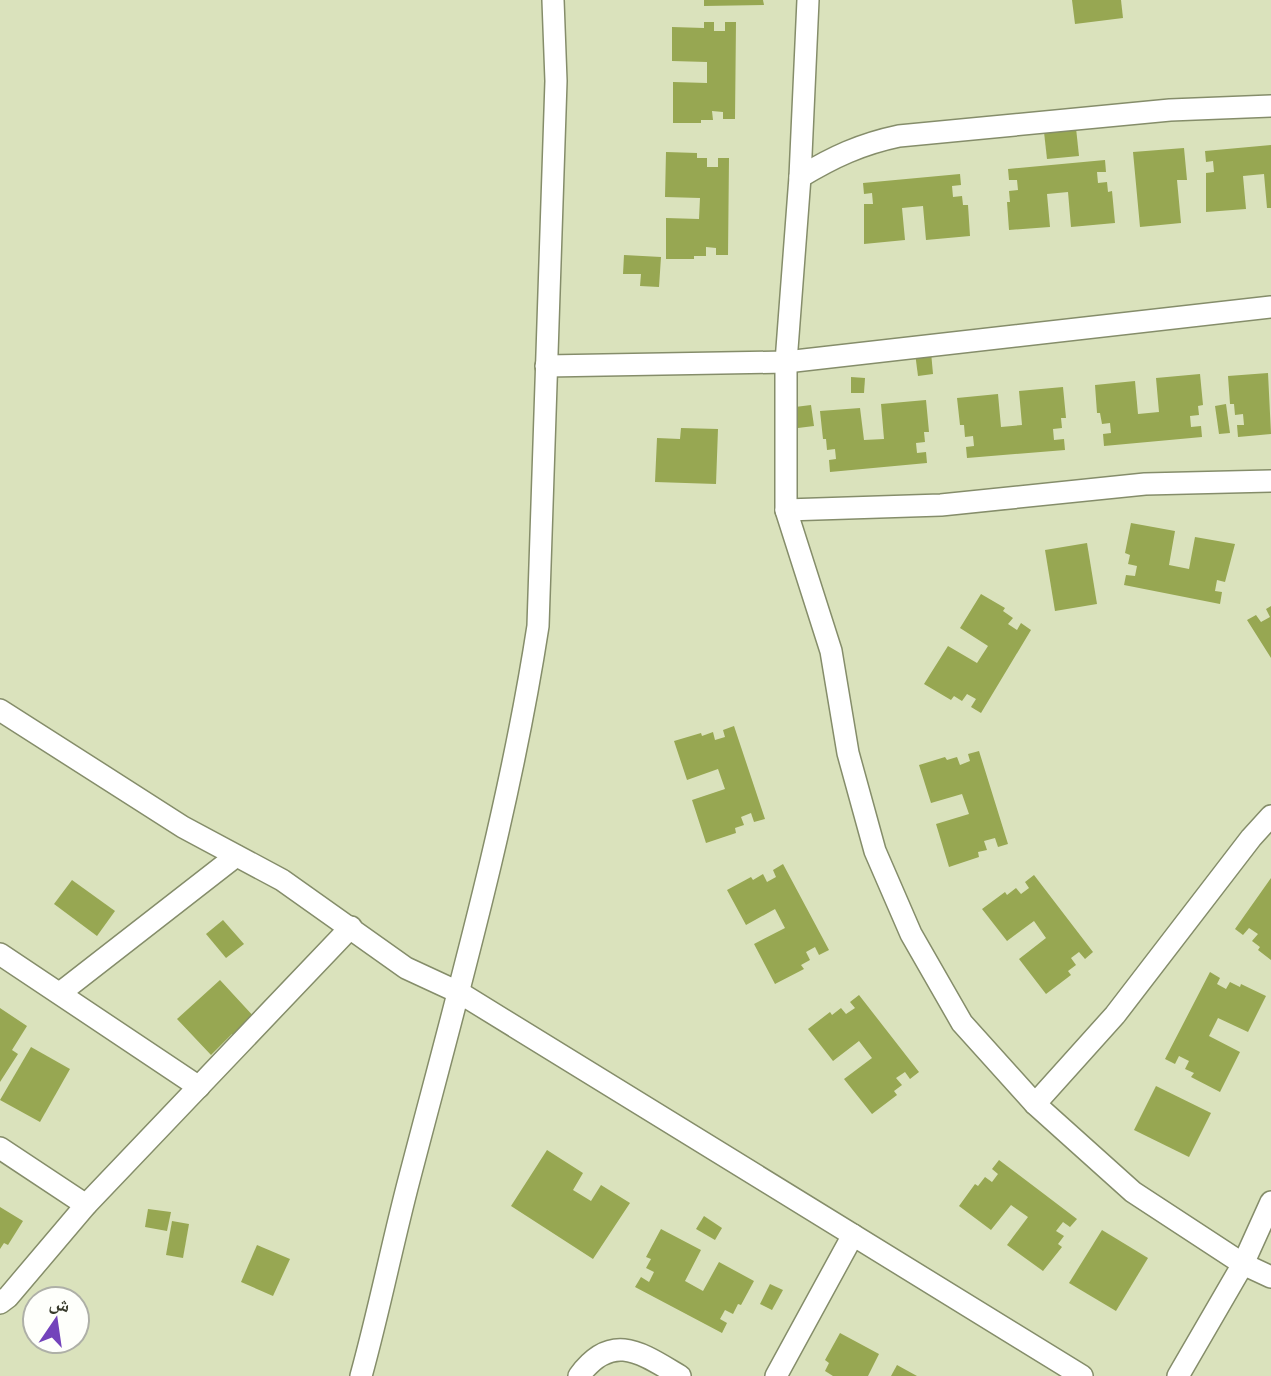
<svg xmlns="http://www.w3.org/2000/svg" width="1271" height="1376" viewBox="0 0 1271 1376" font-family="Commissioner,'Noto Naskh Arabic',sans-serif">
  <rect width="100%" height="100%" fill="#dae2bc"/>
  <g fill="#97a752">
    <polygon points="704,0 763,0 764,5 704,6"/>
    <polygon points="1072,0 1121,0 1123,18 1075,24"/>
    <polygon points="704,22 714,22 714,31 725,31 725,22 736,22 735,119 723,119 723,112 712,111 713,120 701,120 701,123 673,123 673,82 707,83 707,62 672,61 672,27 704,28"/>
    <polygon points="1076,128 1079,156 1047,159 1044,132"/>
    <polygon points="1271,145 1271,208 1267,208 1264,174 1243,176 1246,209 1206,212 1206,173 1214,172 1213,161 1206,162 1205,151"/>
    <polygon points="1184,148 1187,180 1177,180 1181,223 1140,227 1133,152"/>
    <polygon points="666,152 697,153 697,158 707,158 707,167 718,167 718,158 729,158 728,255 716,255 716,248 706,247 706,256 694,256 694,259 666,259 666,218 699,219 700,198 665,197"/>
    <polygon points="1105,160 1106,172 1097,172 1098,183 1107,182 1108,192 1112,191 1115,223 1071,227 1068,192 1047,194 1050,227 1009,230 1007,202 1010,202 1009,191 1018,190 1017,180 1009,180 1008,169"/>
    <polygon points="960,174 961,185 952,186 953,197 962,196 963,205 968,205 970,236 926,240 923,206 902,208 905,240 864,244 864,204 873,204 872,193 864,194 863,183"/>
    <polygon points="624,255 661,257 659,287 640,286 641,274 623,274"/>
    <polygon points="931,352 933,374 918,376 915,353"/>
    <polygon points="1268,373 1271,434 1238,437 1237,425 1244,425 1243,414 1235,415 1234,404 1230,404 1228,376"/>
    <polygon points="1200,374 1203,405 1198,406 1199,415 1190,416 1191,427 1201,426 1202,437 1104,446 1103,434 1111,433 1110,423 1102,424 1100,413 1097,413 1095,385 1135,381 1138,414 1159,412 1156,378"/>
    <polygon points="851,377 865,378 864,393 851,393"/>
    <polygon points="1063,387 1066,418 1061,418 1062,428 1053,429 1054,440 1064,439 1065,450 967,458 966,447 974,446 973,436 965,437 964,425 960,425 957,398 998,394 1001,427 1022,425 1019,391"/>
    <polygon points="926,400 929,432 924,432 925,442 916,443 917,453 926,452 927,463 830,472 829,460 836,459 835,449 827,450 826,439 823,439 820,411 860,408 864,440 884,439 881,404"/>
    <polygon points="1226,404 1230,433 1219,434 1215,406"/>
    <polygon points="811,405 814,426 798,428 795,407"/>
    <polygon points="681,428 718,429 716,484 655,482 657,438 680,439"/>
    <polygon points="1131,523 1175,531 1169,565 1189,569 1195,537 1235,544 1225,582 1217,580 1215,591 1222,592 1220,604 1124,585 1126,575 1135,576 1137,566 1128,564 1130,555 1125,553"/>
    <polygon points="1087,543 1097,604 1055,611 1045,550"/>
    <polygon points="981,594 1005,608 1003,611 1013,618 1008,624 1017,630 1021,623 1031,630 981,713 971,707 976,699 967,694 962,701 954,696 951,700 924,684 948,646 977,663 988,646 960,628"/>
    <polygon points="1271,606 1271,658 1247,620 1256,615 1261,622 1270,617 1266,609"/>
    <polygon points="734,726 765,819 754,822 751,813 741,817 744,825 735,828 736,833 706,843 692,800 725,789 718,769 687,780 674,741 701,733 702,736 713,732 715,740 725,737 723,730"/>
    <polygon points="979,751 1008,844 998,847 995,838 984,841 987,850 978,852 979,857 949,867 936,824 969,814 962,794 931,803 919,765 945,757 947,760 957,757 960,765 970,761 968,754"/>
    <polygon points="783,864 829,950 819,955 815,947 806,952 810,960 801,965 804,969 775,984 754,944 785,928 775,909 746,925 727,890 751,877 753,880 763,874 767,882 776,877 773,870"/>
    <polygon points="1034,875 1093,952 1085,959 1079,952 1071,958 1076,965 1068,971 1071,975 1046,994 1019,959 1046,938 1034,921 1007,941 982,909 1005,892 1007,895 1016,888 1021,894 1029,888 1025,882"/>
    <polygon points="1271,878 1271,960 1258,950 1260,947 1252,941 1258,934 1249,928 1243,935 1235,929"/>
    <polygon points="72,880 115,911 97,936 54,904"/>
    <polygon points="223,920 244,944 226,958 206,934"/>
    <polygon points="1210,972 1220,978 1217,984 1226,989 1230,982 1240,987 1241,984 1266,996 1248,1032 1218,1018 1209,1036 1240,1052 1220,1092 1191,1077 1194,1073 1185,1069 1189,1061 1179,1056 1175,1064 1165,1059"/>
    <polygon points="220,980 256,1019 236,1038 232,1034 211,1055 177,1019"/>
    <polygon points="859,995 919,1072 910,1079 905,1072 896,1078 902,1085 894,1091 897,1095 872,1114 844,1079 872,1058 859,1041 833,1061 808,1029 830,1012 832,1015 841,1008 846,1014 855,1008 850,1002"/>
    <polygon points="0,1008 27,1026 12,1050 18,1054 0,1082"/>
    <polygon points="31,1047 70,1069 40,1122 0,1100"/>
    <polygon points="1156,1086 1211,1113 1189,1157 1134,1130"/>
    <polygon points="547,1150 583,1173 573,1190 591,1201 601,1185 630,1203 593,1259 511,1206"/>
    <polygon points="999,1160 1077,1219 1070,1227 1063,1222 1056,1231 1064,1236 1058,1244 1062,1247 1043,1271 1007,1245 1028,1217 1011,1205 991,1230 959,1206 975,1184 978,1186 985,1177 992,1182 998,1174 992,1169"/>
    <polygon points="0,1207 23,1221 8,1245 4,1243 0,1249"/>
    <polygon points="148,1209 171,1212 167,1231 145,1227"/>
    <polygon points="704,1216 722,1228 715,1240 696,1229"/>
    <polygon points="172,1221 189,1224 183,1258 166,1255"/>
    <polygon points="661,1229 701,1250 685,1281 703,1291 719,1262 754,1281 741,1305 738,1304 733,1314 725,1310 720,1319 727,1323 722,1333 635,1287 641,1277 649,1282 654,1272 646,1268 651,1259 646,1257"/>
    <polygon points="1102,1230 1148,1258 1116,1311 1069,1283"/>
    <polygon points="257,1245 290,1259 273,1296 241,1282"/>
    <polygon points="770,1284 783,1290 772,1310 760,1304"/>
    <polygon points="840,1333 879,1354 868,1376 833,1376 825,1371 829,1363 825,1360"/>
    <polygon points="897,1365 917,1376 891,1376"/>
  </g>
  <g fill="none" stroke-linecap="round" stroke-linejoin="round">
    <g stroke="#858d6a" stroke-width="24">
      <g id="street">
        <polyline points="808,0 800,177 786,362 786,510 831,651 848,753 875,851 911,934 962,1023 1035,1104 1133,1192 1243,1264 1271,1277"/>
        <path d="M800 177C833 157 861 144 899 136L1170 110 1271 106"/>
        <polyline points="546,366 786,362 1271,307"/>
        <polyline points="786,510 941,505 1145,484 1271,481"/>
        <polyline points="0,710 183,827 282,880 406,968 460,993 1082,1376"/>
        <polyline points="0,954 199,1087"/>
        <polyline points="60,993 236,856"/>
        <polyline points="1035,1104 1115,1015 1251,838 1271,816"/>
        <polyline points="0,1148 86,1205"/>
        <polyline points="0,1303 8,1297 86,1205 351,927"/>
        <path d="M361 1376C379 1311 392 1245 409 1180 457 996 509 814 538 626L556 81 553 0"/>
        <path d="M579 1376C612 1331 641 1353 680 1376"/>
        <polyline points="776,1376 853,1235"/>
        <polyline points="1178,1376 1243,1264 1271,1202"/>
      </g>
    </g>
    <use href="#street" stroke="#fff" stroke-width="21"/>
  </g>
  <g transform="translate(56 1320) rotate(13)"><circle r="33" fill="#fefffb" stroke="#aeb0a7" stroke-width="2"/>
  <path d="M0-5L12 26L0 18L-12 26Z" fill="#7343bb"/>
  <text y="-10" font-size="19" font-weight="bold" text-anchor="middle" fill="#36392a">ش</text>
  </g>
</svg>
